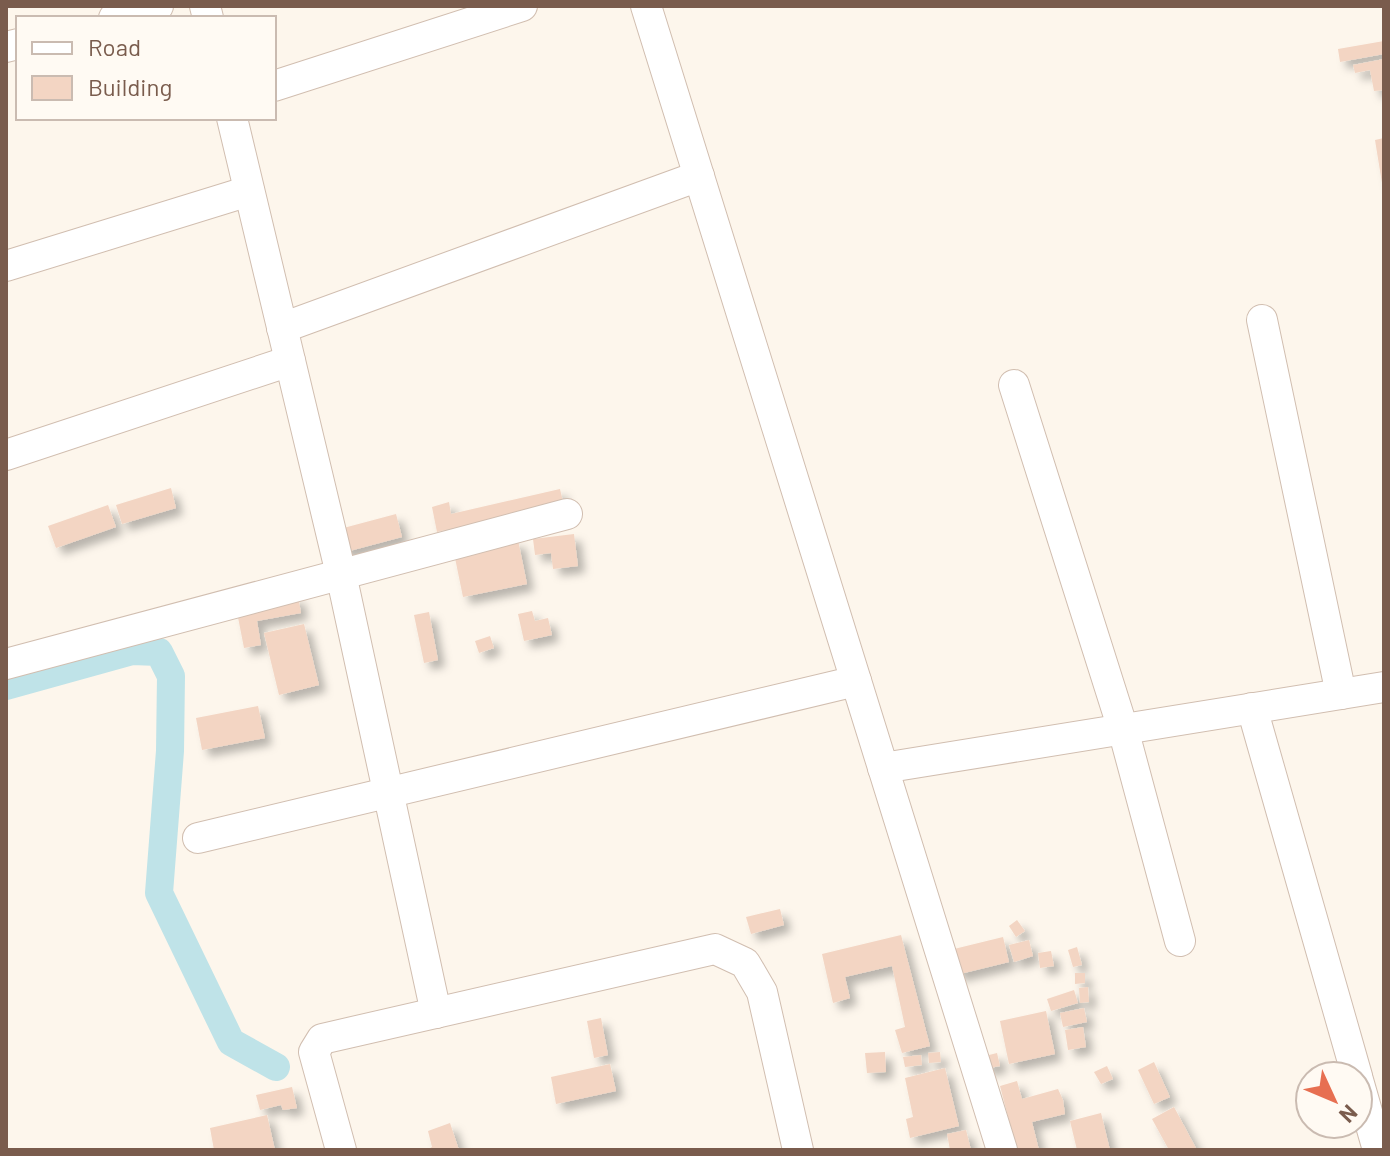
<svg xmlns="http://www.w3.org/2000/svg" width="1390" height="1156" viewBox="0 0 1390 1156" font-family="Barlow,sans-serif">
  <defs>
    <filter id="shadow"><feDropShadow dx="7" dy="7" stdDeviation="4" flood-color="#0004"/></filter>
  </defs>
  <rect width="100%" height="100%" fill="#fdf6ec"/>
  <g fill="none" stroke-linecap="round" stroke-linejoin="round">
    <polyline stroke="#bfe3e8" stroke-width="28" points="6,686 132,651 159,652 171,676 170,751 159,893 231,1042 276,1067"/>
  </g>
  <g fill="#f3d5c3" filter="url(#shadow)">
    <polygon points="1384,41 1384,54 1340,62 1338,49"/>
    <polygon points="1384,59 1384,90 1374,91 1370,70 1355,73 1353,65"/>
    <polygon points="1384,138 1384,183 1382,183 1375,140"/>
    <polygon points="171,488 176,508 122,524 116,505"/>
    <polygon points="560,489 563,502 437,532 432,507 449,502 451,514"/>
    <polygon points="108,505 116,527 56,548 48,526"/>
    <polygon points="396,514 402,537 342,553 336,530"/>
    <polygon points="574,534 578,566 553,569 551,553 535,555 533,539"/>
    <polygon points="518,540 527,584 463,597 454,553"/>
    <polygon points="298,596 301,613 257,621 261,645 244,648 236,607"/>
    <polygon points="532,611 535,621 548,618 552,635 524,641 518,614"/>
    <polygon points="429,612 438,660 424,663 414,615"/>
    <polygon points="304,624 319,685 279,695 264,633"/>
    <polygon points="490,636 494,648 479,653 475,641"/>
    <polygon points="258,706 265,738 202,750 196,718"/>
    <polygon points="780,909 784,925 751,934 746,917"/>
    <polygon points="1017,920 1025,931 1016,937 1009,926"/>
    <polygon points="901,935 930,1046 902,1053 895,1030 905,1027 892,966 845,977 850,998 833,1003 822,954"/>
    <polygon points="1003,937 1009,962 956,975 950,950"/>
    <polygon points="1029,940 1033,956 1014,962 1009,945"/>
    <polygon points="1077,947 1082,965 1073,967 1068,950"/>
    <polygon points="1051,951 1054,966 1040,968 1038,953"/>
    <polygon points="1075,973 1085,973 1085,983 1075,984"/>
    <polygon points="1088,987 1089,1002 1080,1003 1079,988"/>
    <polygon points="1074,990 1078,1003 1051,1011 1047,999"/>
    <polygon points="1084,1008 1087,1022 1063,1027 1060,1013"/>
    <polygon points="1046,1011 1055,1054 1009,1064 1000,1021"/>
    <polygon points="601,1018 608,1055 594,1058 587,1021"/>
    <polygon points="1083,1027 1086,1047 1068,1050 1065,1030"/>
    <polygon points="885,1052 886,1072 867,1073 865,1053"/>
    <polygon points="940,1052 941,1062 929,1063 928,1053"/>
    <polygon points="997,1053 1000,1066 984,1069 981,1057"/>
    <polygon points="921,1055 922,1065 905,1067 903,1057"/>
    <polygon points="1154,1062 1170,1097 1154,1104 1138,1070"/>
    <polygon points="610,1064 616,1091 556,1104 551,1077"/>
    <polygon points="1107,1066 1113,1079 1101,1084 1094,1072"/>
    <polygon points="945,1068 959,1126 910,1138 906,1119 913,1117 905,1078"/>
    <polygon points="1017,1081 1022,1099 1058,1089 1063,1100 1065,1114 1032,1122 1039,1150 1018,1150 1011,1128 1000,1086"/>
    <polygon points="292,1087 297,1108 283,1110 281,1105 260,1110 256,1095"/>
    <polygon points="1174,1107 1197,1150 1169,1150 1152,1119"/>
    <polygon points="1101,1113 1110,1150 1077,1150 1070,1121"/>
    <polygon points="267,1115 275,1150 214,1150 210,1128"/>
    <polygon points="450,1123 459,1150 426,1150 432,1147 428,1131"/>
    <polygon points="966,1130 971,1150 950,1150 947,1134"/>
  </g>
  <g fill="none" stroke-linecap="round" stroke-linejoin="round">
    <g stroke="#d1beb0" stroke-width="32">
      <g id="minor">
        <polyline points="205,6 208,18"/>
        <polyline points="646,6 1002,1150"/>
        <polyline points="114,18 158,6"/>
        <polyline points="6,47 18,44"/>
        <polyline points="274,86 522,6"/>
        <polyline points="232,118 341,574 436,1013"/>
        <polyline points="6,266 249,191"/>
        <polyline points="1262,320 1341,694"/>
        <polyline points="282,328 699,176"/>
        <polyline points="1014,385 1123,729 1180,941"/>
        <polyline points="6,455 290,361"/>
        <polyline points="6,664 567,514"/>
        <polyline points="1252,708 1357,1076"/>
        <polyline points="883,768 1384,687"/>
        <polyline points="198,838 856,681"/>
        <polyline points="1358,1080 1378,1150"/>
        <polyline points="341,1150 314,1052 322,1039 715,949 745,963 762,992 798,1150"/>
      </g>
    </g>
    <use href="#minor" stroke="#fff" stroke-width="30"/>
  </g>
  <rect width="1390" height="1156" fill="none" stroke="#7a5c4d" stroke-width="16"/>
  <rect x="16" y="16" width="260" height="104" fill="#fffaf3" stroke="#cabbb1" stroke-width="2"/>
  <rect x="32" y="42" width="40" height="12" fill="#ffffff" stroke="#cabbb1" stroke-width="2"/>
  <text x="88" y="56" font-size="24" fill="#7a5c4d">Road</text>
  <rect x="32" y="76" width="40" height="24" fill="#f3d5c3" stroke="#cabbb1" stroke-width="2"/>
  <text x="88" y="96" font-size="24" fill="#7a5c4d">Building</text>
  <g transform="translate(1334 1100) rotate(134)"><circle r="38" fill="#fffaf3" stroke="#cabbb1" stroke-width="2"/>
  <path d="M0-6L14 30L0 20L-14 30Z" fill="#e76f51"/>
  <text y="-12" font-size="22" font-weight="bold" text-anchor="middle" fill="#7a5c4d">N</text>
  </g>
</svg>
